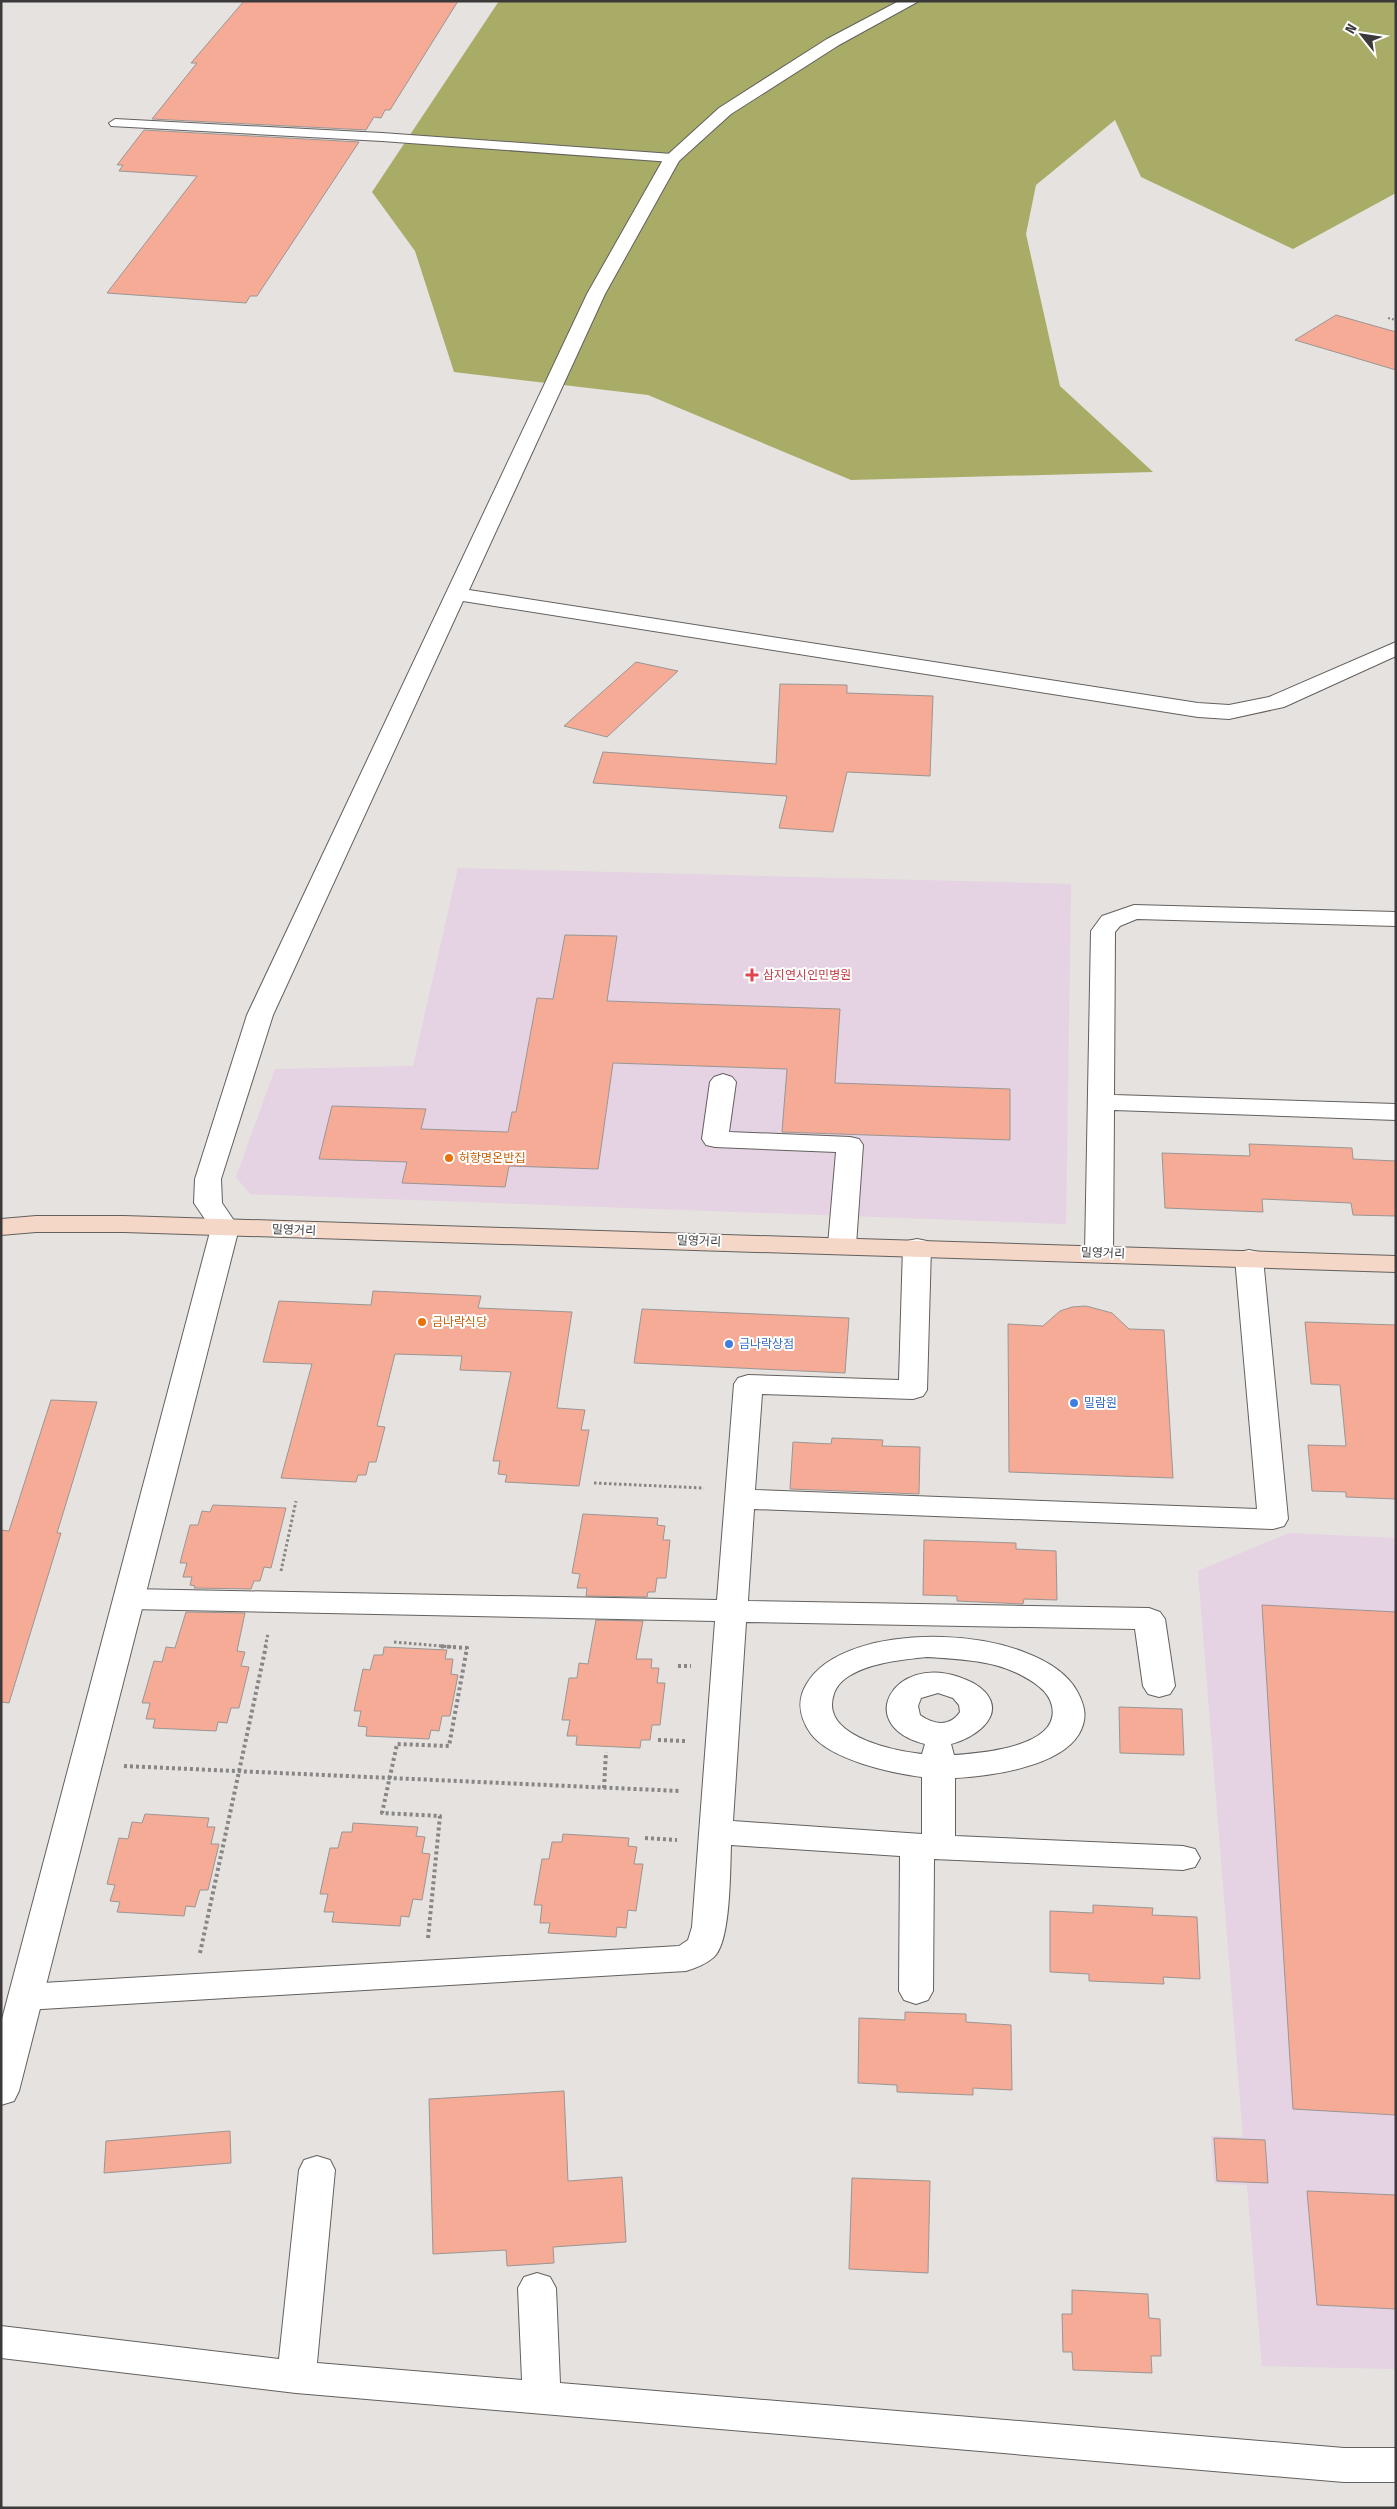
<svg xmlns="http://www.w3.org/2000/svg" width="1397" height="2509" viewBox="0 0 1397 2509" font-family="'Fira Sans Condensed','Noto Sans KR',sans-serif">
  <rect width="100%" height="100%" fill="#e5e2e0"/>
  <g fill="#e5d2e2">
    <polygon points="458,868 1071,884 1066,1224 250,1194 236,1177 275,1069 413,1066"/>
    <polygon points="1289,1533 1396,1538 1396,2369 1262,2366 1247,2185 1214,2183 1211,2136 1243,2137 1198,1571"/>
  </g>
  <polygon fill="#a9ac66" points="499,1 1396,1 1396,193 1293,249 1141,177 1115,120 1036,185 1026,234 1060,386 1153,472 851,480 648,395 454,372 415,251 372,192"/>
  <g fill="#f5ab96" stroke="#9a9694">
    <polygon points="244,1 458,1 390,110 385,110 381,118 374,117 366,130 152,119 197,63 191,63"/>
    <polygon points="144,130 359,142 257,296 250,296 246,303 107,293 197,176 119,171 123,165 117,165"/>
    <polygon points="1336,315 1396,332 1396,370 1295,340"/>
    <polygon points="636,662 678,671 607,737 564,726"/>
    <polygon points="780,684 847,685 847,693 933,696 930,776 847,772 833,832 779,828 787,796 593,783 603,752 776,764"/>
    <polygon points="565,935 617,936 607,1001 840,1009 835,1083 1010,1089 1010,1140 782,1132 787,1069 613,1063 598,1169 509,1166 505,1187 402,1183 407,1162 319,1159 332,1106 426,1109 421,1129 508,1132 512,1112 516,1112 537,998 553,999"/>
    <polygon points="1249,1144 1352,1148 1353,1159 1396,1161 1396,1216 1353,1215 1351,1203 1262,1199 1263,1212 1165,1208 1162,1153 1250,1156"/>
    <polygon points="373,1291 481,1296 478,1308 572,1312 557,1408 585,1410 581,1430 589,1430 579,1486 505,1482 507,1475 498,1474 500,1461 493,1461 511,1372 460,1370 462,1356 395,1354 377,1426 385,1427 376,1462 369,1462 366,1475 358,1475 356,1482 281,1478 312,1364 263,1362 279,1301 371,1305"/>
    <polygon points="1086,1306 1112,1313 1129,1329 1164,1330 1173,1478 1009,1472 1008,1324 1043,1326 1060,1311 1072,1307"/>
    <polygon points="642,1309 849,1318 845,1373 634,1363"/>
    <polygon points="1305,1322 1396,1325 1396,1499 1346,1497 1346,1492 1312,1491 1308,1445 1346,1446 1340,1385 1311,1384"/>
    <polygon points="51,1400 97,1402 57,1533 61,1533 9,1703 1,1702 1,1530 9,1531"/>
    <polygon points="832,1438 883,1440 882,1446 920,1447 919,1494 790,1489 793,1442 831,1444"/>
    <polygon points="213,1505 286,1508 271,1568 264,1567 260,1581 254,1581 251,1589 194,1588 195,1586 190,1585 192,1577 183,1577 187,1563 180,1563 190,1525 198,1525 202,1511 210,1512"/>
    <polygon points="583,1514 658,1518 657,1525 665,1526 663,1540 670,1540 666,1578 657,1578 655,1592 648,1592 647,1597 586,1596 587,1588 577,1588 580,1574 572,1573"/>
    <polygon points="924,1540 1016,1543 1016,1549 1056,1551 1057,1600 1024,1599 1023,1604 957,1601 957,1596 923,1595"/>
    <polygon points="1262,1605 1396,1612 1396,2115 1293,2109"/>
    <polygon points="186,1612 245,1613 237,1651 245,1652 241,1666 249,1667 239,1708 231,1708 227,1723 218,1722 216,1731 153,1728 155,1719 146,1719 150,1703 142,1703 154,1661 162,1662 166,1647 175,1648"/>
    <polygon points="596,1620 643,1621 636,1659 652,1659 651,1668 659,1668 657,1683 665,1683 660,1725 652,1725 650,1740 641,1740 640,1748 576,1745 577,1736 567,1736 570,1720 562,1720 569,1678 577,1678 579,1663 588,1664"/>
    <polygon points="384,1647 447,1650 445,1659 453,1659 451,1674 458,1675 450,1716 442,1716 439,1731 431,1730 429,1739 366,1736 367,1727 358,1726 361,1711 354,1711 363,1669 370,1670 374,1655 383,1655"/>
    <polygon points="1119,1707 1182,1709 1184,1755 1120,1753"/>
    <polygon points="145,1814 209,1818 207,1827 215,1827 211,1844 219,1844 208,1890 200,1890 195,1907 186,1906 184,1916 117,1912 120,1902 110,1901 115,1885 107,1884 119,1838 128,1839 132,1822 142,1823"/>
    <polygon points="353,1823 418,1827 416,1836 425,1837 422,1853 430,1854 422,1900 413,1899 409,1917 401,1916 400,1926 332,1922 334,1912 324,1912 328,1894 320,1894 330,1848 338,1848 342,1832 352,1832"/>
    <polygon points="563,1834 629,1838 628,1846 637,1847 634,1864 643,1864 636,1911 628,1910 626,1928 617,1927 616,1937 548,1933 550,1923 540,1923 542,1905 534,1905 542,1859 549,1859 552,1842 562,1842"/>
    <polygon points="1093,1905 1153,1908 1152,1915 1197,1917 1200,1979 1163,1977 1164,1984 1089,1981 1089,1974 1050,1972 1050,1911 1093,1913"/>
    <polygon points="905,2012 966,2014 966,2022 1011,2025 1012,2090 973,2088 973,2095 897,2092 897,2085 858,2083 859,2018 905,2020"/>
    <polygon points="564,2091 568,2181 622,2177 626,2242 553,2247 554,2263 507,2266 506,2250 433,2254 429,2099"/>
    <polygon points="230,2131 231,2163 104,2173 106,2141"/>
    <polygon points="1214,2138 1265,2140 1268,2183 1217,2181"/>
    <polygon points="852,2178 930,2181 928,2273 849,2269"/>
    <polygon points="1307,2191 1396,2195 1396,2309 1317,2305"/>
    <polygon points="1072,2290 1148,2294 1149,2318 1160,2319 1161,2356 1151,2356 1152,2373 1073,2370 1072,2352 1063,2352 1062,2314 1072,2314"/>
  </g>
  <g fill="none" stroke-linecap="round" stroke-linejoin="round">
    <g stroke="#63605e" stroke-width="2">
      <polygon id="service" points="115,119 382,133 672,154 678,158 672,162 382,141 111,126 109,123"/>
    </g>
    <g stroke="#63605e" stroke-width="2">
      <g id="minor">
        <polygon points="899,1 919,1 839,45 731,114 679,161 605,294 469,590 1198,703 1229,705 1269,697 1396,642 1396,656 1284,707 1229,719 1198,717 463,601 273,1015 221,1179 222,1203 239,1228 235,1234 225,1236 215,1234 194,1203 195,1179 247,1015 587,294 664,158 719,108 827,39"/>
        <polygon points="1134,905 1396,912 1396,926 1137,919 1120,926 1115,932 1114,1095 1396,1104 1396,1120 1114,1110 1113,1253 1109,1259 1099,1261 1089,1259 1085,1253 1091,931 1102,916"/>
        <polygon points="723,1074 732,1077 736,1082 729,1132 850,1137 859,1139 863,1145 856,1245 852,1251 842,1253 832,1251 828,1245 836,1152 715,1147 706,1145 702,1139 710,1082 714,1077"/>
        <path d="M917 1239 927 1241 931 1247 927 1390 923 1396 913 1399 762 1394 755 1490 1257 1509 1235 1258 1239 1252 1249 1250 1259 1252 1263 1258 1288 1519 1284 1526 1273 1529 754 1509 748 1601 1149 1608 1160 1612 1165 1619 1175 1686 1170 1694 1159 1697 1148 1694 1143 1686 1135 1629 746 1622 733 1821 922 1834V1777C891 1773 831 1760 811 1734 800 1718 796 1702 806 1685 844 1616 1040 1624 1077 1691 1085 1706 1088 1718 1079 1734 1059 1767 991 1776 955 1778V1836L1183 1846 1195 1849 1200 1858 1195 1867 1183 1870 934 1859 933 1991 928 2000 916 2004 904 2000 899 1991 900 1856 731 1845C730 1869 731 1942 714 1957 706 1964 696 1968 686 1971L25 2010 13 2006 8 1997 13 1988 25 1984 679 1946 688 1940 692 1927 715 1621 129 1609 118 1606 114 1599 118 1592 129 1589 717 1600 734 1384 738 1378 748 1375 899 1380 903 1247 907 1241ZM927 1657C957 1659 990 1660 1017 1673 1031 1680 1049 1690 1052 1706 1061 1747 981 1753 954 1755L951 1744C972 1739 1007 1717 985 1692 977 1684 970 1681 959 1677 893 1654 853 1726 925 1744L922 1754C895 1751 831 1738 832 1704 833 1691 838 1683 849 1676 872 1662 901 1660 927 1657ZM938 1693 953 1698 959 1705 960 1712C949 1728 933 1724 920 1715L918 1706 921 1698Z"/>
        <polygon points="317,2156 330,2160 335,2170 317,2363 522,2380 518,2288 524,2277 537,2273 550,2277 556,2288 560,2383 1344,2448 1396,2448 1396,2482 1344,2482 296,2393 1,2358 1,2326 279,2359 299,2170 304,2160"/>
      </g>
    </g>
    <g stroke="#63605e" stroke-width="2">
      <polygon id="tertiary" points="225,1220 235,1222 239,1228 19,2091 14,2101 1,2105 1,2023 211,1228 215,1222"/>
    </g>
    <g stroke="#63605e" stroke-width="2">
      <polygon id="secondary" points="36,1216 124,1216 1396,1256 1396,1272 124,1232 36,1232 1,1235 1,1219"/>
    </g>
    <polyline stroke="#888685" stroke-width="2" stroke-dasharray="2 2" stroke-linecap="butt" points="1388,318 1396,320"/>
    <g stroke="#888685" stroke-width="3" stroke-dasharray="2.5 2.5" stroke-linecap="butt">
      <polyline points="594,1483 704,1488"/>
      <polyline points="281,1571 296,1501"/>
      <polyline points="394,1642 453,1647"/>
      <polyline points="265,1647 268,1634"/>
    </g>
    <g stroke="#888685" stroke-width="4" stroke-dasharray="3 3" stroke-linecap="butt">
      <polyline points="678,1666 691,1666"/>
      <polyline points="658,1740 685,1741"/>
      <polyline points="124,1766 680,1791"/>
      <polyline points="604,1788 606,1752"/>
      <polyline points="645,1838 677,1840"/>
      <polyline points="428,1938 440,1816 382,1813 397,1744 449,1746 467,1648 438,1646"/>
      <polyline points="200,1953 266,1646"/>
    </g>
    <use href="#service" fill="#fff" fill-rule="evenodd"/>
    <use href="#minor" fill="#fff" fill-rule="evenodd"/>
    <use href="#tertiary" fill="#fff" fill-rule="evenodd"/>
    <use href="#secondary" fill="#f4d7c7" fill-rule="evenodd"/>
  </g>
  <path fill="#e0444e" stroke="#fff" stroke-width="2" d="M749.5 967.5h5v5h5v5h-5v5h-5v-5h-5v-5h5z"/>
  <g fill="#e8710a" stroke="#fff" stroke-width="2">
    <circle cx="449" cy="1158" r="5"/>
    <circle cx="422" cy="1322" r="5"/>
  </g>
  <g fill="#3f7fe0" stroke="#fff" stroke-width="2">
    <circle cx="729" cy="1344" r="5"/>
    <circle cx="1074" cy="1403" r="5"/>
  </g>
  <g text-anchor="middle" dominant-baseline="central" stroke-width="4" stroke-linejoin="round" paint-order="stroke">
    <g font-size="12" fill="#be3a42" stroke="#fff" text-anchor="start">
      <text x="763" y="975">삼지연시인민병원</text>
    </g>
    <g font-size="12" fill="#c56008" stroke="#fff" text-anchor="start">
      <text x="459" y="1158">허항명온반집</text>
      <text x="432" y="1322">금나락식당</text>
    </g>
    <g font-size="12" fill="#3b3939" stroke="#fff">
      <text transform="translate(294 1230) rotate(2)">밀영거리</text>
      <text transform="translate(699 1241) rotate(2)">밀영거리</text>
      <text transform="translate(1103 1253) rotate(2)">밀영거리</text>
    </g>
    <g font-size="12" fill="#366cbe" stroke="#fff" text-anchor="start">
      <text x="739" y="1344">금나락상점</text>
      <text x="1084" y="1403">밀람원</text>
    </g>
  </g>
  <rect width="1397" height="2509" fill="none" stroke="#3b3939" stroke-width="5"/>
  <g transform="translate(1362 35) rotate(300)" stroke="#ffffff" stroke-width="4" paint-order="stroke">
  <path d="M0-4L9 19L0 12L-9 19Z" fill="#3b3939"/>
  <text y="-8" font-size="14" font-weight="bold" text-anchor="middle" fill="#3b3939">N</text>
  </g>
</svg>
